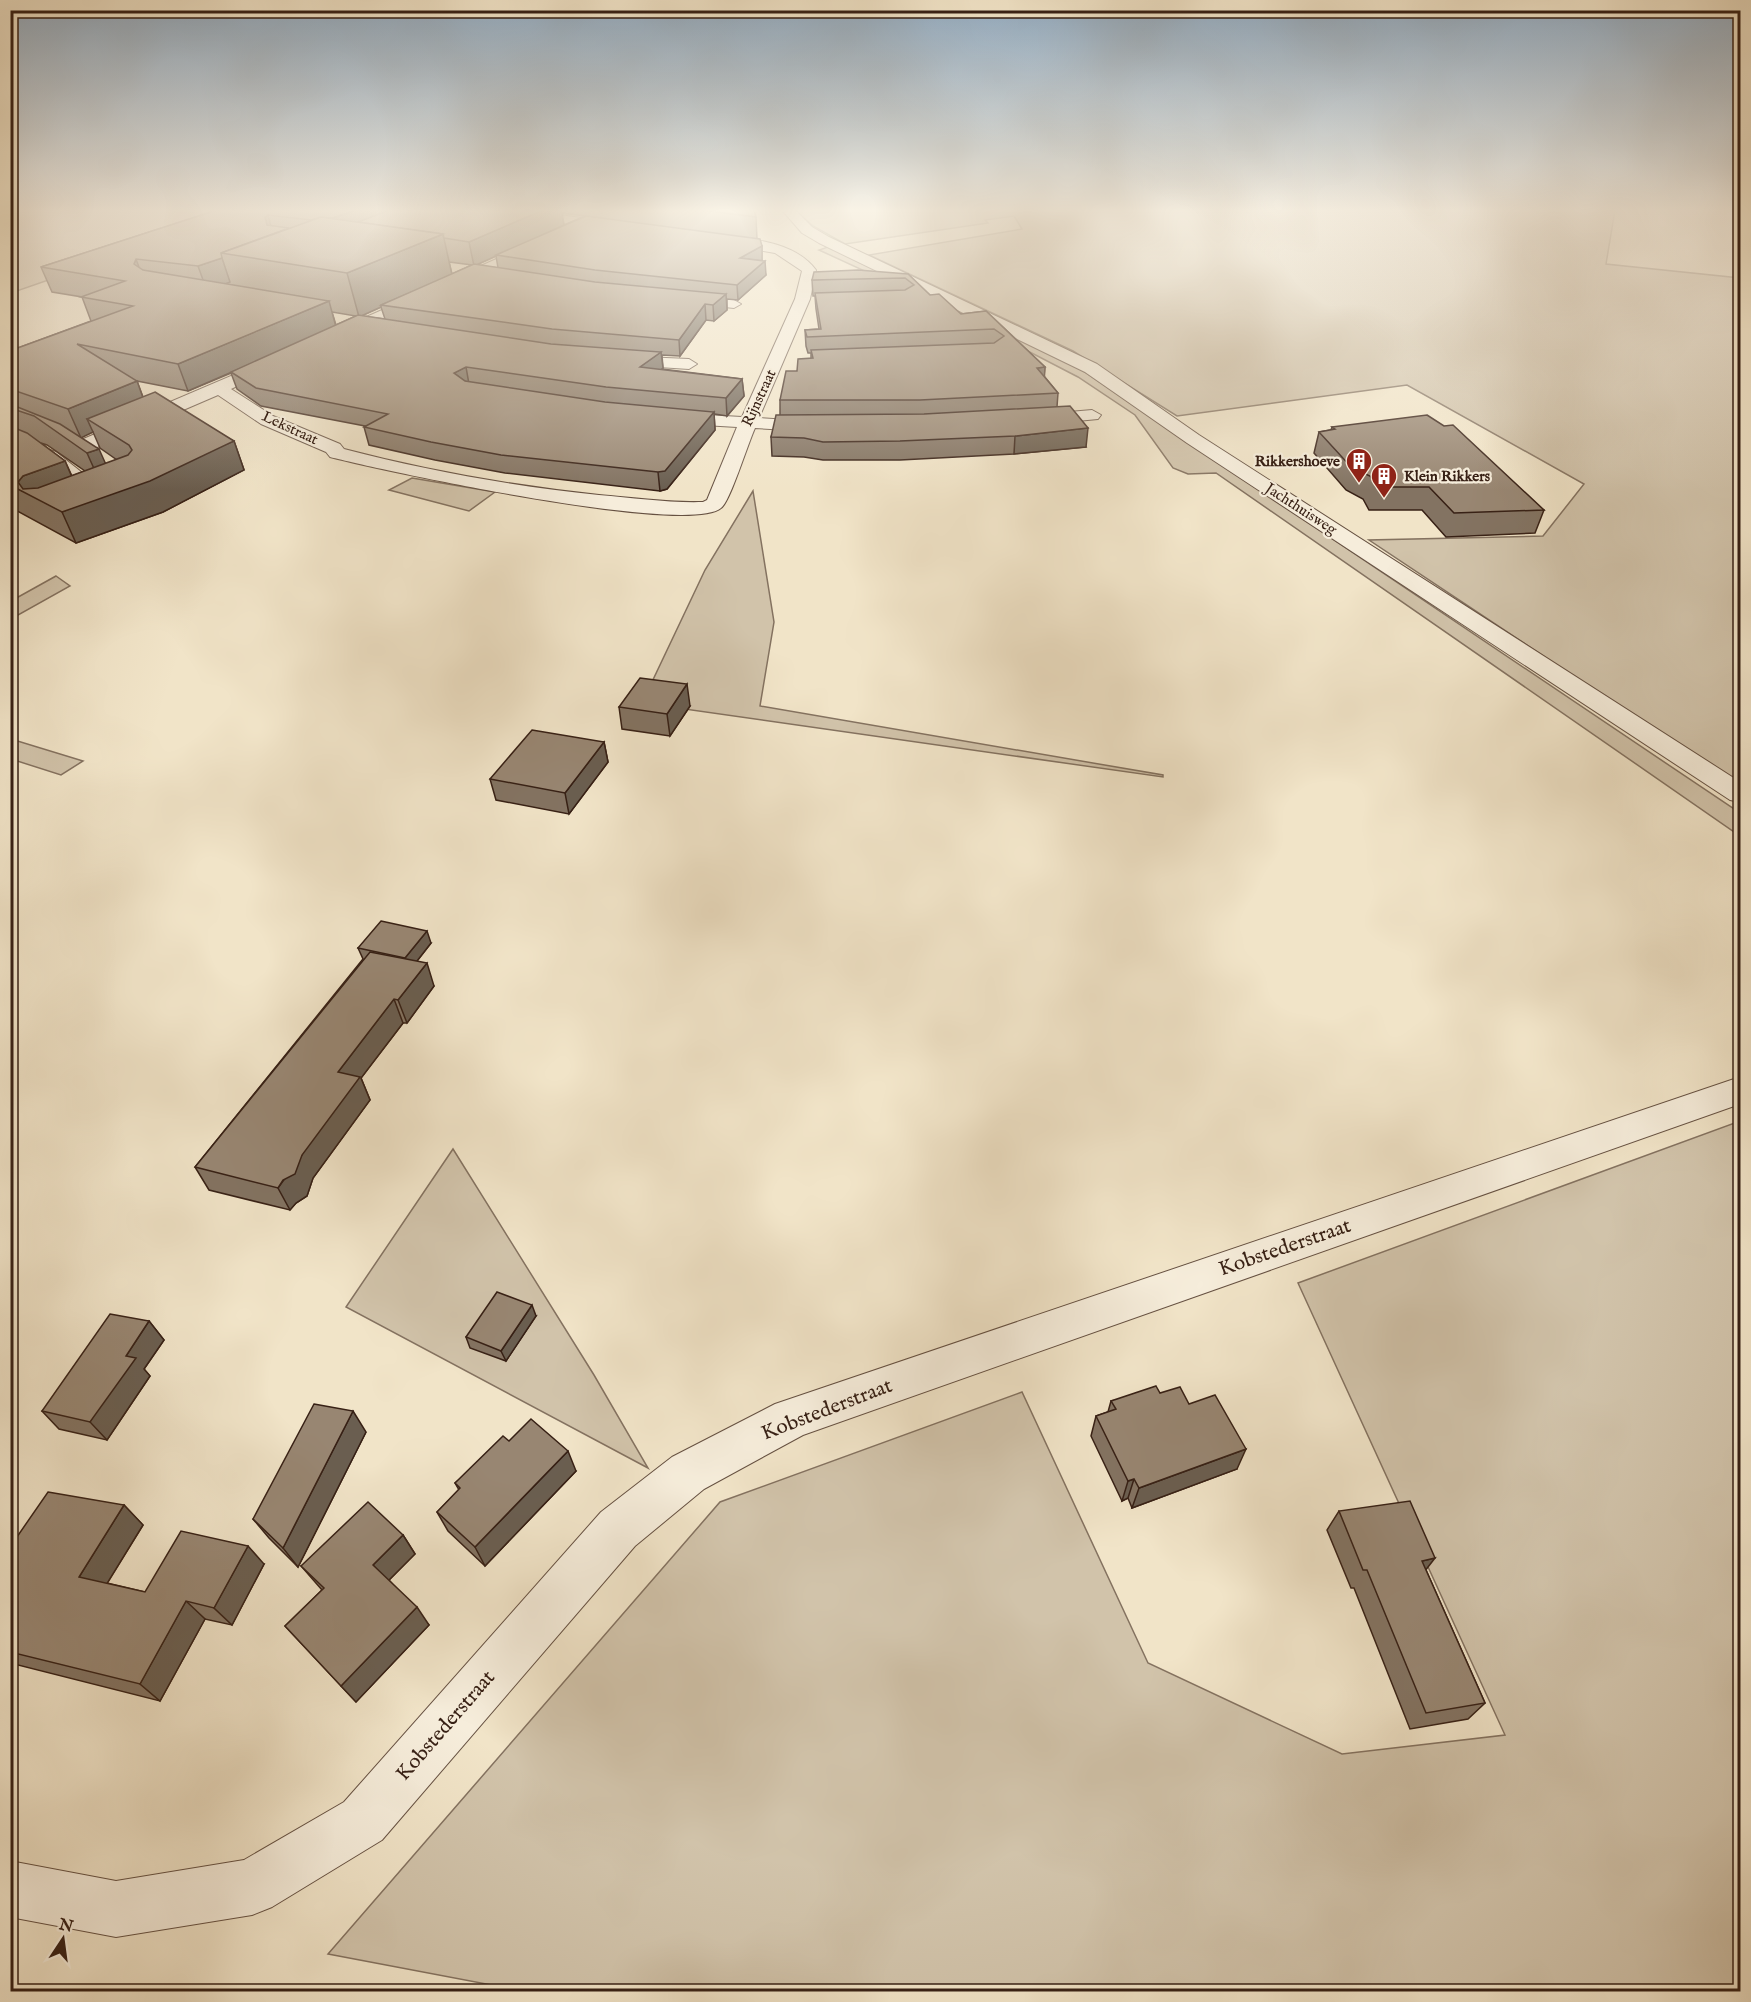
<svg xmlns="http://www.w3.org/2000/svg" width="1751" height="2002" viewBox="0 0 1751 2002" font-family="'IM FELL English',serif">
  <rect width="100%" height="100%" fill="#f1e4c8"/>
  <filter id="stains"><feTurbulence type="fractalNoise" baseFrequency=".00333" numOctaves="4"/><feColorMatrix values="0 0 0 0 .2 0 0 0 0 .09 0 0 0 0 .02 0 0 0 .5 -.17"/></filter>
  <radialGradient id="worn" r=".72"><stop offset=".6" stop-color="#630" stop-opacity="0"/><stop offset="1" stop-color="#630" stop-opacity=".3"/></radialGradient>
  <g fill="#d1c3aa" stroke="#847260" stroke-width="1.5">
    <polygon points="11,210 250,210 11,293"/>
    <polygon points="795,210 1615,210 1606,264 1740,278 1740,787 1369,540 1543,536 1584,484 1407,385 1177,416 1073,351 869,255 1022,229 1014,216 985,220 988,223 845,244 813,226"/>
    <polygon points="831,246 1080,369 1740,813 1740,836 1216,473 1188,474 1173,468 1135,415 1078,377 945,308 819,250"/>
    <polygon points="412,478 495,492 469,511 389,490"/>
    <polygon points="753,491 774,622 760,706 1163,775 1163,777 642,703 705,570"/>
    <polygon points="56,576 70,586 11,619 11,601"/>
    <polygon points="10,739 11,739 83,761 61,775 11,759"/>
    <polygon points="1740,1121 1740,1991 528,1992 328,1954 720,1502 1022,1392 1148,1663 1342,1754 1505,1735 1298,1283"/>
    <polygon points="453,1149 594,1375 648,1468 346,1307"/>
  </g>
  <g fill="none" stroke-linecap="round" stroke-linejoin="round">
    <g stroke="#665142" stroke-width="2">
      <g id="street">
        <polygon points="487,210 522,210 619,223 625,227 619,231 493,214"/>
        <polygon points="782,210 795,210 812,227 829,237 1097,364 1199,435 1740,782 1740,802 1730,800 1187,443 1085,372 819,243 802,233"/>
        <path d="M718 235C752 239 794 241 816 270L810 299 759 418 819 422 828 427 819 432 755 428C748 443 730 502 721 508 687 536 384 471 330 457L326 452 261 424 218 395 88 451 81 453 72 447 74 443 273 358 281 363 279 366 231 389 273 416 340 444 344 449C428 471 513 486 599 495 634 498 669 503 703 502L707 500 737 427 670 423 661 418 670 413 742 417 795 299 802 271 775 253 713 242V236Z"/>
        <polygon points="539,240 546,244 544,247 340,338 328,338 326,335"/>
        <polygon points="682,295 734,300 741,304 734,308 677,302 675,299"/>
        <polygon points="619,356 689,359 697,364 689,369 613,364 611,361"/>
        <polygon points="1092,410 1101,415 1098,419 1035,425 1026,420 1035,415"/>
        <polygon points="10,437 56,452 109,494 106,498 92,498 42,460 10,448"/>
        <polygon points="1740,1077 1740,1104 803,1435 704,1489 635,1546 382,1840 272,1907 252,1915 116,1937 10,1917 10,1861 116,1881 244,1860 344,1802 601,1512 672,1457 775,1404"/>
      </g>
    </g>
    <use href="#street" fill="#f6eddb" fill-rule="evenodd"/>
  </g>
  <g fill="#837362" stroke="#372015" stroke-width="1.5" fill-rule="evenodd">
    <path d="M217 210H754L756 217 757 239 762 246V261L766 275 738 300 727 299V310L714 321 706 320 680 356 662 355 663 368 662 369 742 379 744 396 727 416 714 414 715 430 667 489 660 491 505 473 435 460 369 445 364 427 365 426 261 406 237 389 231 373 188 391 137 381 143 397 234 441 244 470 163 512 76 543 10 507V348L15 349 91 321 82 297 52 292 41 267ZM562 213 585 216 564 225ZM496 256 498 268 476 265ZM449 262 472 265 452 274ZM381 307 385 319 361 316ZM332 312 356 316 336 325ZM93 432 100 448 117 460 106 464 81 437ZM41 443 47 445 85 471 72 476 65 461Z"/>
    <polygon points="908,274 930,295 961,314 986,311 1045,367 1044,376 1058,393 1057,407 1086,447 1014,454 900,460 823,460 804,457 772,456 771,437 780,415 780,400 797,371 811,358 811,353 808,353 806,346 805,330 819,329 816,309 815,296 813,296 812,280"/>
    <polygon points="1332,427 1544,510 1535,533 1446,537 1422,510 1369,510 1363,499 1346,490 1314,453 1319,432 1331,430"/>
    <polygon points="690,706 670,736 622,729 619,707"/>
    <polygon points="604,742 608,762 569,814 496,800 490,779"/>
    <polygon points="431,943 417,961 434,986 407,1023 403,1023 361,1078 370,1100 313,1178 307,1196 296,1203 290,1210 209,1190 195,1167 363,959 358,948"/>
    <polygon points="536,1316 506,1361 470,1348 466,1337"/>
    <polygon points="149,1321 164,1340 144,1369 150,1376 107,1440 59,1429 42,1411"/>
    <polygon points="1160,1393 1189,1404 1237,1469 1132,1508 1128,1498 1122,1501 1091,1436 1096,1416 1108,1412 1111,1401"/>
    <polygon points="366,1432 298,1567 269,1538 253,1519"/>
    <polygon points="509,1441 576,1471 485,1566 448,1531 437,1512 459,1490 455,1483"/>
    <polygon points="124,1505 143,1525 107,1583 145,1592 264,1564 232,1625 205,1619 160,1701 10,1663 10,1547"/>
    <polygon points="1339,1511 1426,1570 1485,1703 1468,1719 1410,1729 1354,1588 1351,1588 1327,1530"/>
    <polygon points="403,1535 415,1554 389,1580 429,1625 356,1702 285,1626 322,1590 301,1566"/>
  </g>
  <g fill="#6a5e50" stroke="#372015" stroke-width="1.5">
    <polygon points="356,210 383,210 386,224 323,222"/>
    <polygon points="543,210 561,210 564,225 474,266 469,242"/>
    <polygon points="268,215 274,238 267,225 265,217"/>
    <polygon points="443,234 452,275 381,305 381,307 359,317 347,273"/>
    <polygon points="762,246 762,261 740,258"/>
    <polygon points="222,258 230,282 207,291 198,266"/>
    <polygon points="136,259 145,284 134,264"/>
    <polygon points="765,261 766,275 738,300 737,285"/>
    <polygon points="726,294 727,310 714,321 713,305"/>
    <polygon points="329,301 336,327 188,391 178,364"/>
    <polygon points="705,304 706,320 680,356 679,340"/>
    <polygon points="661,352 663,368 642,384 640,367"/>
    <polygon points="466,367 469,384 454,373"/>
    <polygon points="1045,367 1044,384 1037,368"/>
    <polygon points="742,379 744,396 727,416 726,398"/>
    <polygon points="137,381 147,409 87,419 93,432 81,438 68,409"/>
    <polygon points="714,412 715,430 667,489 660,491 658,472"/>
    <polygon points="1088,428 1086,447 1014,454 1015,436"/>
    <polygon points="234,441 244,470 163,512 76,543 62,512"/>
    <polygon points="99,449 112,478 100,482 87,453"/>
    <polygon points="65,461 78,491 22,491 18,482 23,476"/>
    <polygon points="687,684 690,706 670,736 667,714"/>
    <polygon points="604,742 608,762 569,814 565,793"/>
    <polygon points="427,931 431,943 410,970 405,958"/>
    <polygon points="427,963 434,986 407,1023 398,1000"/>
    <polygon points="394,999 403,1023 361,1078 370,1100 313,1178 307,1196 296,1203 290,1210 278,1188 302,1155 338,1072"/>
    <polygon points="532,1305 536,1316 506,1361 501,1351"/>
    <polygon points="149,1321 164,1340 144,1369 150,1376 107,1440 90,1422 126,1356"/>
    <polygon points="353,1411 366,1432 298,1567 283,1548"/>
    <polygon points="1246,1449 1237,1469 1132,1508 1139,1488"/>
    <polygon points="568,1451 576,1471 485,1566 475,1547"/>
    <polygon points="1134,1479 1128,1498 1122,1501 1128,1481"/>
    <polygon points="124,1505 143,1525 100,1595 79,1577"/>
    <polygon points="403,1535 415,1554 386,1583 373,1565"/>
    <polygon points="248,1546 264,1564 232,1625 214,1608"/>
    <polygon points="1435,1558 1421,1576 1422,1561"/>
    <polygon points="186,1601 205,1619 160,1701 140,1684"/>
    <polygon points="417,1607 429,1625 356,1702 341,1686"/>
  </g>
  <g fill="#988672" stroke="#372015" stroke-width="1.5">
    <polygon points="217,210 356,210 332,218 321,217 311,220 268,215 265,217 267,225 289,228 221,253 222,258 198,266 136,259 134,264 143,270 329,301 178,364 77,344 137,381 68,409 10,389 10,348 15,349 133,306 81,297 125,281 41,267"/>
    <polygon points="386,210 543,210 469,242 444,238 443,234 358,222 385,212"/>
    <polygon points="702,210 754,210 756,217"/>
    <polygon points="586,216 760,239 762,246 740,258 765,261 737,285 595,270 496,255"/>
    <polygon points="321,217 443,234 347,273 221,253"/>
    <polygon points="474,264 595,282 726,294 713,305 705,304 679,340 552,329 381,305"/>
    <polygon points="858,270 908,274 930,295 939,294 961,314 986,311 1045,367 1037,368 1058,393 920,400 780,400 786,371 797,371 798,359 813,358 811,350 994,343 1004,336 994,329 807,337 805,330 821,329 815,293 905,290 914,285 905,278 812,280 814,272"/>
    <polygon points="358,315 551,344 661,352 640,367 742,379 726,398 606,387 466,367 454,373 465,381 605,402 714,412 665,471 658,472 501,455 431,442 364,427 388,414 256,388 231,372"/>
    <polygon points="155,392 234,441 150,481 62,512 10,485 10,426 27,433 65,461 23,476 18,482 23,489 38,488 128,455 132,450 129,445 87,419"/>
    <polygon points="10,404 60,424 99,449 87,453 34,416 10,408"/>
    <polygon points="1070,406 1088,428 1015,436 900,441 823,442 804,438 771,437 776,415 924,414"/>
    <polygon points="1427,415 1444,426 1453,425 1544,510 1454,513 1429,487 1376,487 1370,476 1352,468 1319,432 1335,429 1332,427"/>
    <polygon points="640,678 687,684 667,714 619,707"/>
    <polygon points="532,730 604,742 565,793 490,779"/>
    <polygon points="381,921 427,931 405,958 358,948"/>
    <polygon points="370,952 427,963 398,1000 394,999 338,1072 360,1077 302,1155 295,1174 283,1180 278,1188 195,1167"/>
    <polygon points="497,1292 532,1305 501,1351 466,1337"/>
    <polygon points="110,1314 149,1321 126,1356 136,1358 90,1422 42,1411"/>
    <polygon points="1156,1386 1160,1393 1180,1387 1189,1404 1215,1395 1246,1449 1139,1488 1134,1479 1128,1481 1096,1416 1116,1409 1111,1401"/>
    <polygon points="314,1404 353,1411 283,1548 253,1519"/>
    <polygon points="531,1419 568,1451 475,1547 437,1512 460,1488 455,1483 503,1436 509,1441"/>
    <polygon points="48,1492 124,1505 79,1577 145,1592 181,1531 248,1546 214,1608 186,1601 140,1684 10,1652 10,1547"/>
    <polygon points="1410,1501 1435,1558 1422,1561 1485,1703 1426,1713 1367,1570 1363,1570 1339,1511"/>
    <polygon points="368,1502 403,1535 373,1565 417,1607 341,1686 285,1626 324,1588 301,1566"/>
  </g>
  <linearGradient id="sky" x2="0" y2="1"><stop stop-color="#92acc3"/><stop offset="0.43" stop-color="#f9f3e6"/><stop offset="1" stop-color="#f9f3e6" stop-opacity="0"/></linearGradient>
  <rect width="1751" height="490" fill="url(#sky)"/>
  <defs>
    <g id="building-pin" transform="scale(1.35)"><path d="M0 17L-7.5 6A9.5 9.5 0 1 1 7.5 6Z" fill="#8f2418" stroke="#f6eddb"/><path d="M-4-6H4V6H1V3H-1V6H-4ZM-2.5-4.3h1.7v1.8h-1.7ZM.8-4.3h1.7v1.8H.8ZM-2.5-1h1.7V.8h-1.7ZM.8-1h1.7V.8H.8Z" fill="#fff"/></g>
  </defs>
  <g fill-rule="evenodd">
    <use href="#building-pin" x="1359" y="461"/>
    <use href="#building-pin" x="1384" y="476"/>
  </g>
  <g text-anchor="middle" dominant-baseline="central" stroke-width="4.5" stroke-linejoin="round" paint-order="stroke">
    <g font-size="15" fill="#372015" stroke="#f6eddb">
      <text transform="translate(759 398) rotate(-65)">Rijnstraat</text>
      <text transform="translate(290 428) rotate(25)">Lekstraat</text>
      <text transform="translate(1301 509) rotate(33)">Jachthuisweg</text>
    </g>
    <g font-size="15" font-weight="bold" fill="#372015" stroke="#f6eddb" text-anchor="end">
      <text x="1340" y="461">Rikkershoeve</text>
      <text x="1404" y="476" text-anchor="start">Klein Rikkers</text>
    </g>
    <g font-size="21" fill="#372015" stroke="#f6eddb">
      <text transform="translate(1285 1248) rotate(-19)">Kobstederstraat</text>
      <text transform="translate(827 1410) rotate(-21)">Kobstederstraat</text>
      <text transform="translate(446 1726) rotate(-49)">Kobstederstraat</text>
    </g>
  </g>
  <rect width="1751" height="2002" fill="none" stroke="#f1e4c8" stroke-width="36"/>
  <rect x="12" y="12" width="1727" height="1978" fill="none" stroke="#372015" stroke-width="3"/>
  <rect x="18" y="18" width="1715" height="1966" fill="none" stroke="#372015" stroke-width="1.5"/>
  <g transform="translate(63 1939) rotate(13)" stroke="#f6eddb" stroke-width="4.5" paint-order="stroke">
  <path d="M0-4.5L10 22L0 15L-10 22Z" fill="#372015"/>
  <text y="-9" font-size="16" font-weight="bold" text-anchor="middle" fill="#372015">N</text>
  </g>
  <rect width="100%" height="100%" filter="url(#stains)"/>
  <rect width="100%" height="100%" fill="url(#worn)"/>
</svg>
